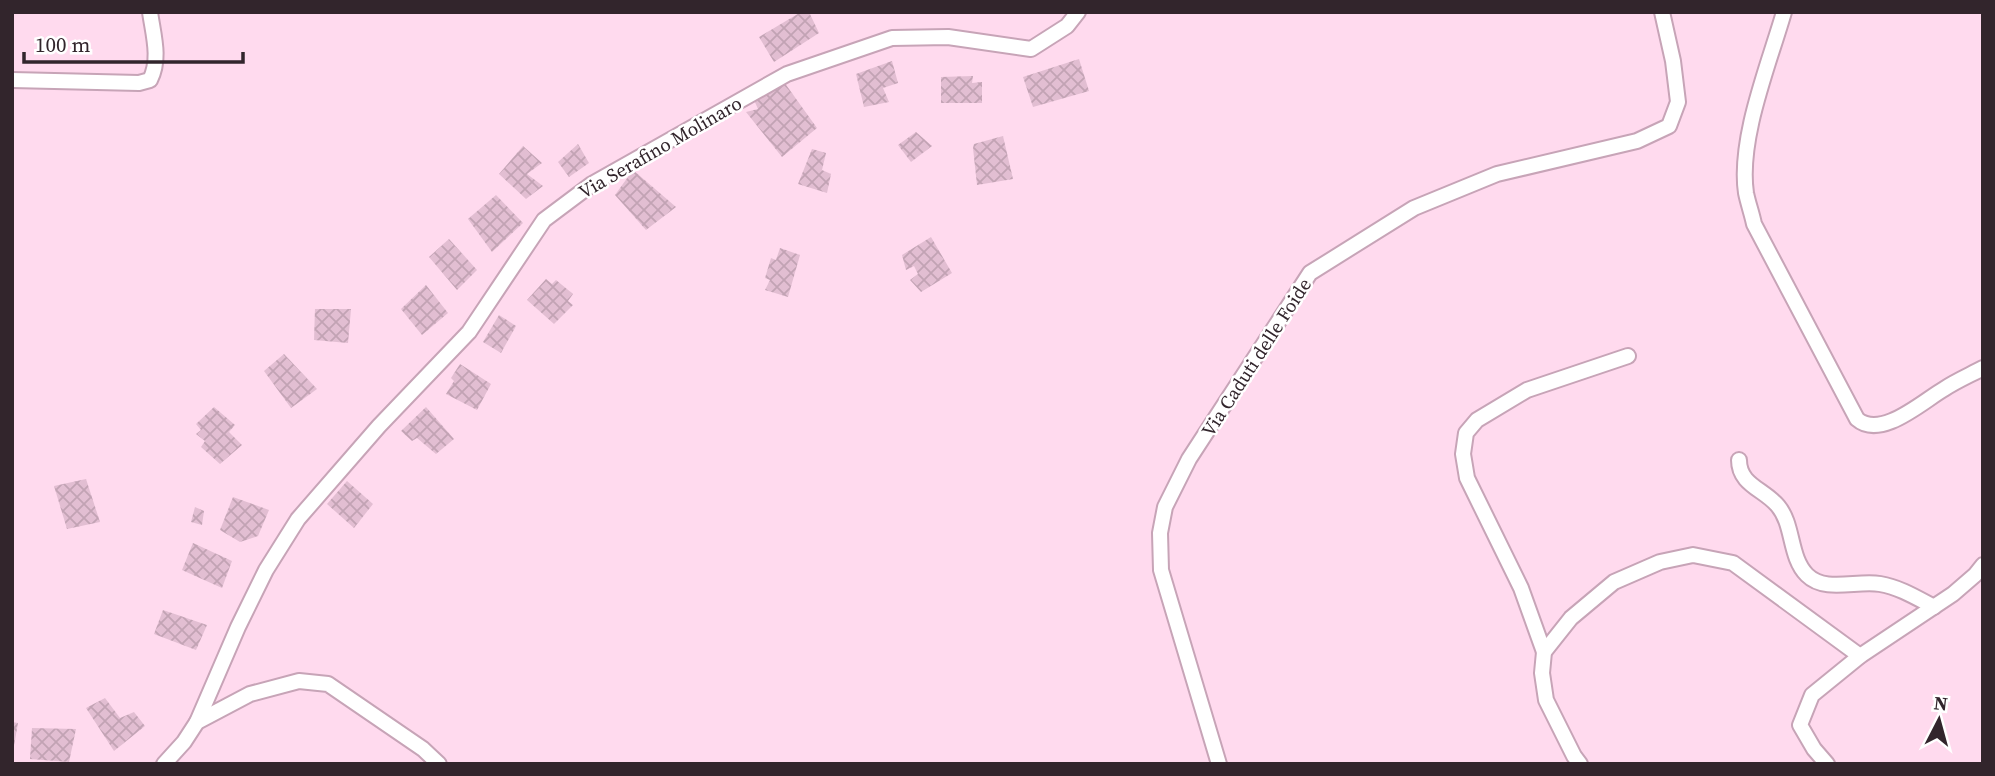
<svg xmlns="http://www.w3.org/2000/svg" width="1995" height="776" viewBox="0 0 1995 776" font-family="'Source Serif 4',serif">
  <defs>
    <pattern id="building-cross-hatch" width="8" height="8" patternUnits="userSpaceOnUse" patternTransform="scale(1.75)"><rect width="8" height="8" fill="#e2bed2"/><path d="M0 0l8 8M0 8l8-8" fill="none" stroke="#c2a3b4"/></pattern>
  </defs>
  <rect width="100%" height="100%" fill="#ffdaee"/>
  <g fill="url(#building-cross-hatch)">
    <polygon points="801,12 809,12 819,33 774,62 759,37"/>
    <polygon points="1079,59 1089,91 1033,107 1023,77"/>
    <polygon points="892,61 898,83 883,88 889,102 864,107 856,74"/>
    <polygon points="973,76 972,83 982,82 982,103 941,103 941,77"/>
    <polygon points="784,82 817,128 782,157 746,112 758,109 754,100"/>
    <polygon points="916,132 932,146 911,162 898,145"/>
    <polygon points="1003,136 1013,179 977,185 973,148 974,144"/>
    <polygon points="578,144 589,163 569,177 558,162"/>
    <polygon points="523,146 542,163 527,174 543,186 526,199 499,174"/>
    <polygon points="812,149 826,153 822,170 831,174 827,193 798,184"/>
    <polygon points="633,170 676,207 646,230 615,195"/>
    <polygon points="496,195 523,223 492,252 468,219"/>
    <polygon points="931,237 952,273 921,292 910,280 918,274 914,266 906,270 902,255"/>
    <polygon points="449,239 477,270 457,290 429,257"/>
    <polygon points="780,248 800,255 788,297 765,290 770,280 765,278 771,258 776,260"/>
    <polygon points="546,279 552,284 556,280 573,294 568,301 573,305 554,324 527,300"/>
    <polygon points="426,285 448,313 422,335 401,309"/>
    <polygon points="315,309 351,309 348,343 314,340"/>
    <polygon points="499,315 516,326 501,353 483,342"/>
    <polygon points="284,354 317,389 291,408 264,371"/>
    <polygon points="460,364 491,384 477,410 446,394 454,381 451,378"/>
    <polygon points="214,407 235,425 229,432 242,445 220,464 201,447 205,441 196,434 201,430 196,424"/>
    <polygon points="426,407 454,439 436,454 417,438 412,441 401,431"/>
    <polygon points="86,479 100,522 67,529 54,486"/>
    <polygon points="347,481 373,504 354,528 327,504"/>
    <polygon points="233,497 269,510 258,536 240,542 220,530"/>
    <polygon points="195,507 204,511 202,525 191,522"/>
    <polygon points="193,543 232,561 222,588 182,570"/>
    <polygon points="163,610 207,625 196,650 154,634"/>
    <polygon points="105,698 120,718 134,712 145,726 114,751 86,708"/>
    <polygon points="12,722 18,723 14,746 12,746"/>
    <polygon points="32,728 76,729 69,762 30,759"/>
  </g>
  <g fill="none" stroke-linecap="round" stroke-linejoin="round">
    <g stroke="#c7a4b7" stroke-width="18">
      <g id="minor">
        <path d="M1784 12C1769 64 1738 139 1746 193 1748 203 1752 214 1754 224L1857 419C1881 440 1923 401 1944 389 1956 381 1970 375 1983 368"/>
        <path d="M12 80 139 83 150 80C161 59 153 34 150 12"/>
        <path d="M1739 460C1739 485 1764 489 1778 506 1794 525 1789 557 1807 575 1825 593 1857 580 1880 584 1899 587 1917 598 1934 607"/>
        <polyline points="1544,652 1521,588 1467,478 1463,454 1466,433 1477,420 1527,390 1628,356"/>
        <polyline points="197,722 238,627 266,570 298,519 379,426 469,332 544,220 592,184 787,74 892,38 948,37 1031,49 1067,26 1078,12"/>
        <polyline points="164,764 184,742 197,722 250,694 299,681 328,684 423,749 439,764"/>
        <polyline points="1219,764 1161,570 1160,533 1165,507 1189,459 1310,273 1414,208 1497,174 1637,141 1669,126 1678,102 1673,61 1662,12"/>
        <polyline points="1580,764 1574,756 1546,700 1542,673 1544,652 1571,618 1614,582 1660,562 1693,555 1733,563 1860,656"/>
        <polyline points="1827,764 1814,749 1800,725 1812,695 1860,656 1953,594 1975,575 1983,565"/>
      </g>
    </g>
    <use href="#minor" stroke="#fff" stroke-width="14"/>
  </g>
  <g text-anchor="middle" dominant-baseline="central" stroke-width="5" stroke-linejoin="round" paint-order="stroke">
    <g font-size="19" fill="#32252c" stroke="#fff">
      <text transform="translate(660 147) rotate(-30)">Via Serafino Molinaro</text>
      <text transform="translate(1256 357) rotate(-57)">Via Caduti delle Foide</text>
    </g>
  </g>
  <rect width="1995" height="776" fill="none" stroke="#32252c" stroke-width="28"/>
  <g transform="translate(1939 720) rotate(6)" stroke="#ffffff" stroke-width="5" paint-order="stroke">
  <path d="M0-5L12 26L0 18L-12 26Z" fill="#32252c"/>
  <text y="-10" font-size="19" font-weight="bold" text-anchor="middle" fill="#32252c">N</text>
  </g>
  <path d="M24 52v10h219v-10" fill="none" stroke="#32252c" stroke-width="3.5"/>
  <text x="35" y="52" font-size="21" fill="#32252c" stroke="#ffffff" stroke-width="5" paint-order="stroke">100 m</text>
</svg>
